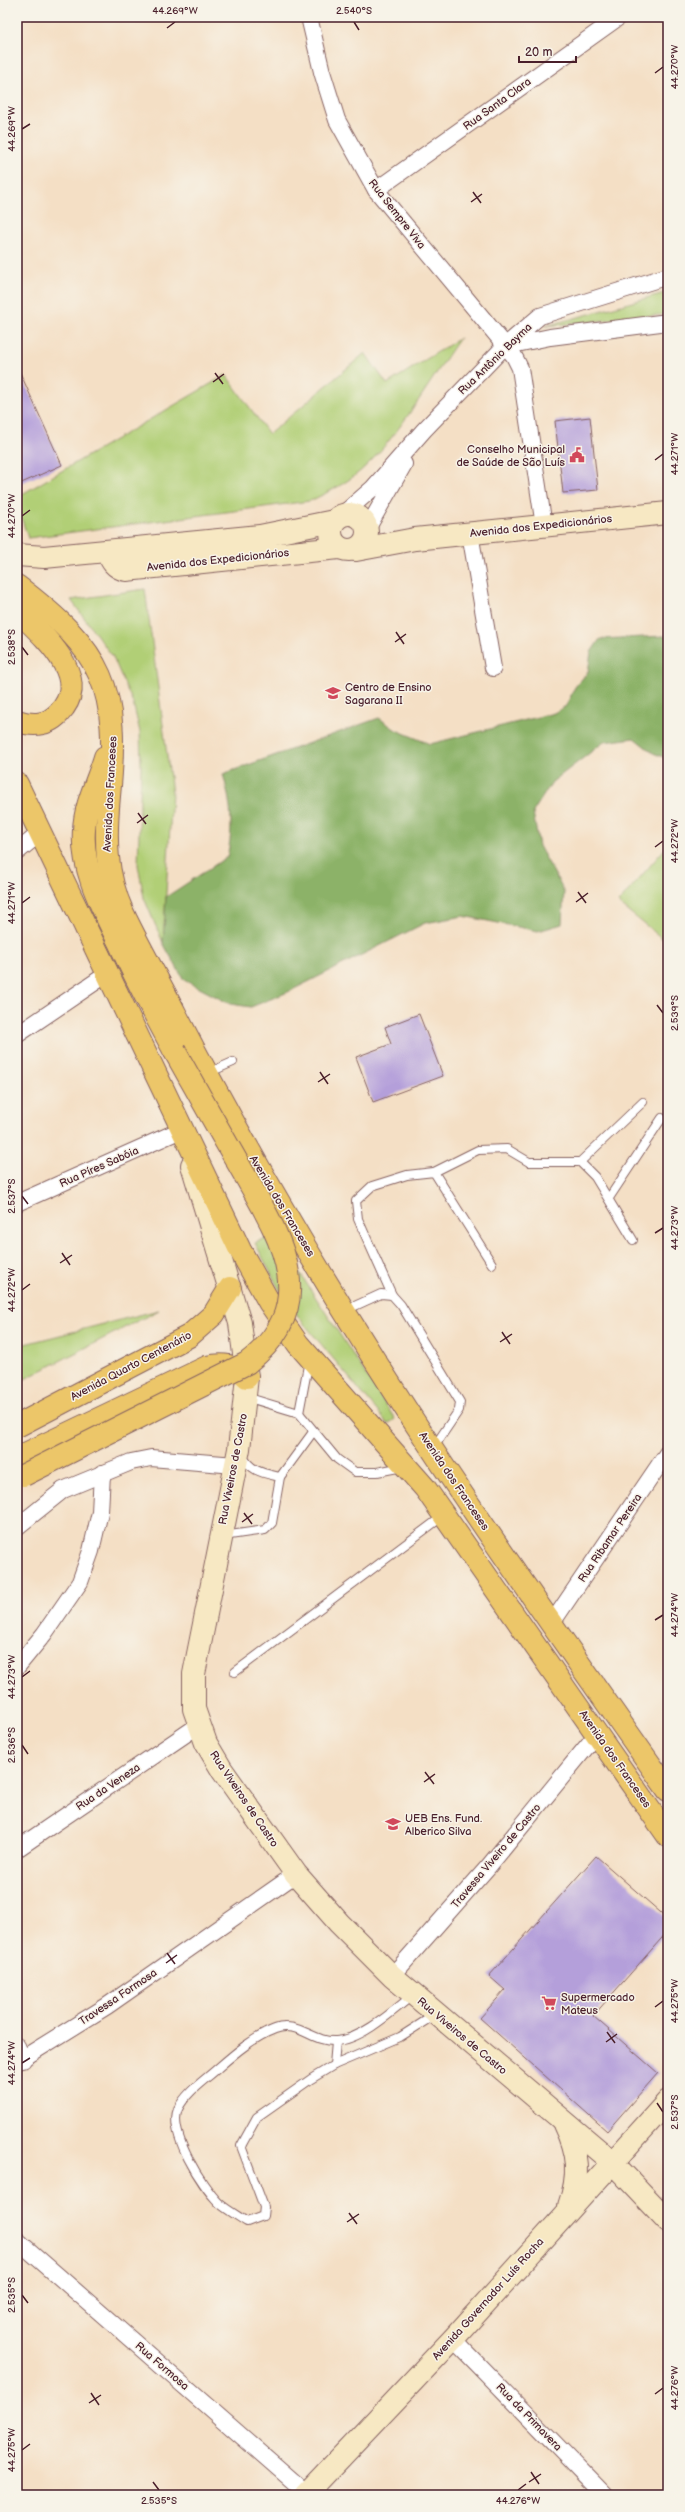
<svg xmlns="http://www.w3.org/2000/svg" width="685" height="2512" viewBox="0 0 685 2512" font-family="'Balsamiq Sans',sans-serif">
  <rect width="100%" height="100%" fill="#f7f3e8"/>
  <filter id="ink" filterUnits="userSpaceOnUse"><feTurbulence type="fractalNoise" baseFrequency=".025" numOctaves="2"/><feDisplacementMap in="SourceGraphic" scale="8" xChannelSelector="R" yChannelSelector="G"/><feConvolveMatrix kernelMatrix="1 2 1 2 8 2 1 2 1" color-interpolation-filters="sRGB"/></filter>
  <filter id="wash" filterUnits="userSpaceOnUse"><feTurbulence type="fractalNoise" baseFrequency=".012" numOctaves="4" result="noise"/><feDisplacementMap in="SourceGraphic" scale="16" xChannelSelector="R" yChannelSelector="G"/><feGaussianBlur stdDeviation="0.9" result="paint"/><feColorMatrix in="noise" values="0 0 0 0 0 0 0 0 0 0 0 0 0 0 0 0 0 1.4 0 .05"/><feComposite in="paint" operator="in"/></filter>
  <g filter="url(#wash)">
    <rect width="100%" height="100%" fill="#f4dfc5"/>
    <g fill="#b1cf76" stroke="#7e7750">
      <polygon points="668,292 668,314 546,326"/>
      <path d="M460 338C432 378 402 431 367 465 351 481 331 491 310 501L28 538 17 505V497L226 375 269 434 365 353 387 384Z"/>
      <polygon points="145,589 172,793 163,943 144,898 138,865 141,767 140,732 133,703 113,657 71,600"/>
      <polygon points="668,845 668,943 618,903"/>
      <polygon points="268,1237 290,1258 395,1419 388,1424 300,1319 278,1287 255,1243"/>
      <polygon points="159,1310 17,1383 17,1346"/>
    </g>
    <path fill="#8cb267" stroke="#6b6849" d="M665 636 668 640V759L653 753 634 738 604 742 552 782 533 812 539 846 564 891 562 924 538 931 463 916 425 923 288 992 251 1007 230 1004 184 980 163 943 166 897 227 857C234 827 231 803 223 774L379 718 396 730 430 744 554 713 566 706 575 687 588 672 591 652 600 639Z"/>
    <g id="blocks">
      <g fill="#b49fda">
        <polygon points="17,366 62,465 17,485"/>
        <polygon points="590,417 598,490 563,493 555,421"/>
        <polygon points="419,1014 443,1076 373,1102 356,1057 391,1044 385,1027"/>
        <polygon points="596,1856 668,1919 668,1931 593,2016 658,2073 607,2131 480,2018 505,1990 489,1976"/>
      </g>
    </g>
  </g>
  <g filter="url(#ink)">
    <use href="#blocks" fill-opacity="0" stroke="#866261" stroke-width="1"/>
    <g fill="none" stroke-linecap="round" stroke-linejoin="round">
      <g stroke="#866261" stroke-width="10">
        <g id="lane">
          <polyline points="208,1073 233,1062"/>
          <polyline points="580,1162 643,1102"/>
          <polyline points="434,1172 478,1150 507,1149 529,1162 580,1162 595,1177 633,1240"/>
          <polyline points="609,1198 662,1118"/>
          <polyline points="392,1295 358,1219 356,1201 372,1186 407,1175 434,1172 492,1264"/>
          <polyline points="346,1310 381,1294 392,1295 401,1305 460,1402 459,1410 434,1447"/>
          <polyline points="246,1397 299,1413 337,1459 355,1472 377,1472 403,1467"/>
          <polyline points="299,1413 309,1360"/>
          <polyline points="280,1477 313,1432"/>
          <path d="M223 1536 265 1530 272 1523 280 1477C263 1473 251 1472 242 1455"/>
          <polyline points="235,1672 443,1516"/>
          <path d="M413 1995C393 2011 361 2040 336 2041 314 2043 297 2020 275 2029 254 2037 235 2053 218 2068 205 2080 186 2092 178 2109 168 2133 202 2186 219 2203 227 2210 238 2216 247 2222L263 2216 264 2207 241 2146 257 2117 311 2079 334 2065 400 2037 436 2014"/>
          <polyline points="334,2065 336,2042"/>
        </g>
      </g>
      <g stroke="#866261" stroke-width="18">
        <g id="street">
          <polyline points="309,17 322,72 337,120 376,190 514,356 520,368 544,526"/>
          <polyline points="376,190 619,17"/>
          <polyline points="507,346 550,337 668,322"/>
          <polyline points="342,515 373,488 424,430 505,346 540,316 668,276"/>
          <polyline points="367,529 404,464"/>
          <polyline points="470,533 493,668"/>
          <polyline points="17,852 40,833"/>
          <polyline points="17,1035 107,974"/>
          <polyline points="17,1203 181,1130"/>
          <polyline points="17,1527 63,1490 131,1462 151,1458 235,1465"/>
          <polyline points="552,1623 668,1452"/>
          <polyline points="17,1667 44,1634 80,1582 91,1551 100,1512 102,1473"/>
          <polyline points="17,1849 199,1725"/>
          <polyline points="392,1976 488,1867 597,1734"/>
          <polyline points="17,2046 23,2060"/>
          <polyline points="17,2062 107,2006 296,1874"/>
          <polyline points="17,2240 309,2495"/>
          <polyline points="453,2339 605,2495"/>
        </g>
      </g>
      <g stroke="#866261" stroke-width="24">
        <g id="secondary">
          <circle cx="349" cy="532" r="18"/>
          <polyline points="356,550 415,539 668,513"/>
          <path d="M107 551C111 560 114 568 126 570L339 548"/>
          <polyline points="17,555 44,557 260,536 334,521"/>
          <polyline points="192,1165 240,1323 247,1377 239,1449 194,1674 194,1709 206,1743 222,1770 296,1874 339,1923 392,1976 611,2161 668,2221"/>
          <path d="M564 2124C578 2153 580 2175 569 2206"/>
          <polyline points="305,2495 453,2339 668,2101"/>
        </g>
      </g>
      <g stroke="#866261" stroke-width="24">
        <g id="primary">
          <path d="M17 586C104 652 120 688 109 796 105 838 105 874 123 913 139 947 158 979 175 1013 252 1162 339 1308 432 1449 508 1564 589 1677 668 1790"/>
          <path d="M17 610C41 634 94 677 59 713 47 726 33 726 17 721"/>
          <path d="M105 757C98 781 85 804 84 830 81 870 102 907 119 942 136 979 155 1015 174 1050"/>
          <polyline points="17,784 240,1250 269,1302 298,1344 425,1488 668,1836"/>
          <polyline points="17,1426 189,1336 214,1314 230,1288"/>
          <path d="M17 1458 207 1367C223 1363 235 1365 247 1377"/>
        </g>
      </g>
      <use href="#lane" stroke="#fff" stroke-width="8"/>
      <use href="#street" stroke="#fff" stroke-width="16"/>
      <use href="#secondary" stroke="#f7e8c3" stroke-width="22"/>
      <use href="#primary" stroke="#ecc669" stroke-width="22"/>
      <g stroke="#866261" stroke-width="24" stroke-linecap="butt">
        <path id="primary-bridge" d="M24 1475 247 1363C326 1302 277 1233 239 1165 217 1127 196 1089 174 1050"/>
      </g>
      <use href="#primary-bridge" stroke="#ecc669" stroke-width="22"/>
    </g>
  </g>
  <path fill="none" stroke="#4a1f2b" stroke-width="1.5" d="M354 22 359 30M167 28 175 22M655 73 663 67M22 129 30 124M473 192 481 203M471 202 482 194M215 373 223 384M213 382 224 374M655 460 663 454M22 516 30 510M396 632 404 644M395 642 406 634M22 647 28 655M138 813 146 824M137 823 148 815M655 847 663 841M578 892 586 903M576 902 588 893M22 903 30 897M657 1005 663 1013M320 1072 328 1084M318 1082 330 1074M22 1196 28 1204M655 1233 663 1228M62 1253 70 1265M60 1263 72 1255M22 1290 30 1284M502 1332 510 1344M500 1342 512 1334M244 1513 252 1524M242 1522 253 1514M655 1620 663 1615M22 1677 30 1671M22 1745 28 1754M425 1772 434 1784M424 1782 435 1774M167 1953 175 1964M166 1963 177 1955M655 2007 663 2001M607 2032 615 2043M606 2042 617 2034M22 2063 30 2058M657 2103 663 2112M349 2213 357 2224M347 2222 359 2214M22 2295 28 2303M91 2393 99 2405M655 2394 663 2388M89 2403 101 2395M22 2450 30 2444M531 2472 539 2484M153 2482 159 2490M529 2482 541 2474M518 2490 526 2484"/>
  <defs>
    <g id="civic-bare" transform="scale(1.2)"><path d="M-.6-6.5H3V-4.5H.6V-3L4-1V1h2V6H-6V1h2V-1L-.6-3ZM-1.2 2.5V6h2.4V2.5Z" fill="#d1495b" stroke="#f7f3e8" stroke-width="2.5" paint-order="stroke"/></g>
    <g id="school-bare" transform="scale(1.2)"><path d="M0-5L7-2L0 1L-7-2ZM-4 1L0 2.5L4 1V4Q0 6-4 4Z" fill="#d1495b" stroke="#f7f3e8" stroke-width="2.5" paint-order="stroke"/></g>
    <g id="supermarket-bare" transform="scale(1.2)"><path d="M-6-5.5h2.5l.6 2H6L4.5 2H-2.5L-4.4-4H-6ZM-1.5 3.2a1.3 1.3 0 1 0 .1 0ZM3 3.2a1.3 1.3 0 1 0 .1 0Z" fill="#d1495b" stroke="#f7f3e8" stroke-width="2.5" paint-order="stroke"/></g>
  </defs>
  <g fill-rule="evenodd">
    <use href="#civic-bare" x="577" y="455"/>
    <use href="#school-bare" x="333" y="693"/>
    <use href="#school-bare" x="393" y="1824"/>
    <use href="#supermarket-bare" x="549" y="2003"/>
  </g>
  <g text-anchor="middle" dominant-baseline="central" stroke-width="3" stroke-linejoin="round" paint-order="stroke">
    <g font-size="11" fill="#4a1f2b" stroke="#f7f3e8">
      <text transform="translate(497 104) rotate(-36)">Rua Santa Clara</text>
      <text transform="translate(397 214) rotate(52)">Rua Sempre Viva</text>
      <text transform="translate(495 359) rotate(-44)">Rua Antônio Bayma</text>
      <text transform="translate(541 526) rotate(-6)">Avenida dos Expedicionários</text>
      <text transform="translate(218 560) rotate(-6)">Avenida dos Expedicionários</text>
      <text transform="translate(110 794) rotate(-87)">Avenida dos Franceses</text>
      <text transform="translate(99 1167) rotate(-24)">Rua Píres Sabóia</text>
      <text transform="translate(282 1206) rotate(59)">Avenida dos Franceses</text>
      <text transform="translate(131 1366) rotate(-28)">Avenida Quarto Centenário</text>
      <text transform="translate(233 1469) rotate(-79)">Rua Viveiros de Castro</text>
      <text transform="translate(454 1481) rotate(56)">Avenida dos Franceses</text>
      <text transform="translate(610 1538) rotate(-56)">Rua Ribamar Pereira</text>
      <text transform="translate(615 1759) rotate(55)">Avenida dos Franceses</text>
      <text transform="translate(108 1787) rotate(-34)">Rua da Veneza</text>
      <text transform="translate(244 1799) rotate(56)">Rua Viveiros de Castro</text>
      <text transform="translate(496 1856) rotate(-50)">Travessa Viveiro de Castro</text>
      <text transform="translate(118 1997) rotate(-34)">Travessa Formosa</text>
      <text transform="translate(462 2036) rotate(40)">Rua Viveiros de Castro</text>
      <text transform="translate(488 2299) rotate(-48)">Avenida Governador Luís Rocha</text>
      <text transform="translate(162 2366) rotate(41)">Rua Formosa</text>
      <text transform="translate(529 2417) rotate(46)">Rua da Primavera</text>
    </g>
    <g font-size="11" fill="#4a1f2b" stroke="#f7f3e8" text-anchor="start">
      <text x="565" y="449" text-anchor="end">Conselho Municipal<tspan x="565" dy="13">de Saúde de São Luís</tspan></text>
      <text x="345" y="687">Centro de Ensino<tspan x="345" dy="13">Sagarana II</tspan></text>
      <text x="405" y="1818">UEB Ens. Fund.<tspan x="405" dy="13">Alberico Silva</tspan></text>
      <text x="561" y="1997">Supermercado<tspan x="561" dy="13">Mateus</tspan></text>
    </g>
  </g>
  <rect width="685" height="2512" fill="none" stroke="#f7f3e8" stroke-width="44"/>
  <path d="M519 56v6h57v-6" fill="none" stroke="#4a1f2b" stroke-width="2"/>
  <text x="525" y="56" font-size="12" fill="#4a1f2b" stroke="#f7f3e8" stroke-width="3" paint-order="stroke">20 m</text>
  <rect x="22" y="22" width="641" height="2468" fill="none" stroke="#4a1f2b" stroke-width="1.5"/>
  <g font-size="10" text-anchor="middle" fill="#4a1f2b">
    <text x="175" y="14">44.269°W</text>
    <text x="354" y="14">2.540°S</text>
    <text transform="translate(674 67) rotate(-90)" y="4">44.270°W</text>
    <text transform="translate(11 129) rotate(-90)" y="4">44.269°W</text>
    <text transform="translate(674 454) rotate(-90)" y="4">44.271°W</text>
    <text transform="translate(11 516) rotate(-90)" y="4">44.270°W</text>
    <text transform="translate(11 647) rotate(-90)" y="4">2.538°S</text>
    <text transform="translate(674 841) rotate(-90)" y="4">44.272°W</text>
    <text transform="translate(11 903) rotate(-90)" y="4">44.271°W</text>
    <text transform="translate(674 1013) rotate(-90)" y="4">2.539°S</text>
    <text transform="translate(11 1196) rotate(-90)" y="4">2.537°S</text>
    <text transform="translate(674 1228) rotate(-90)" y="4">44.273°W</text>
    <text transform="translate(11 1290) rotate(-90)" y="4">44.272°W</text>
    <text transform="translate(674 1615) rotate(-90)" y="4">44.274°W</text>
    <text transform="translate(11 1677) rotate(-90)" y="4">44.273°W</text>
    <text transform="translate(11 1745) rotate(-90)" y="4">2.536°S</text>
    <text transform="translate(674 2001) rotate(-90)" y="4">44.275°W</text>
    <text transform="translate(11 2063) rotate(-90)" y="4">44.274°W</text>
    <text transform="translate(674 2112) rotate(-90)" y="4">2.537°S</text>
    <text transform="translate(11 2295) rotate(-90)" y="4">2.535°S</text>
    <text transform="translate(674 2388) rotate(-90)" y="4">44.276°W</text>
    <text transform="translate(11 2450) rotate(-90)" y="4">44.275°W</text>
    <text x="159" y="2504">2.535°S</text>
    <text x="518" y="2504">44.276°W</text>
  </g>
</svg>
